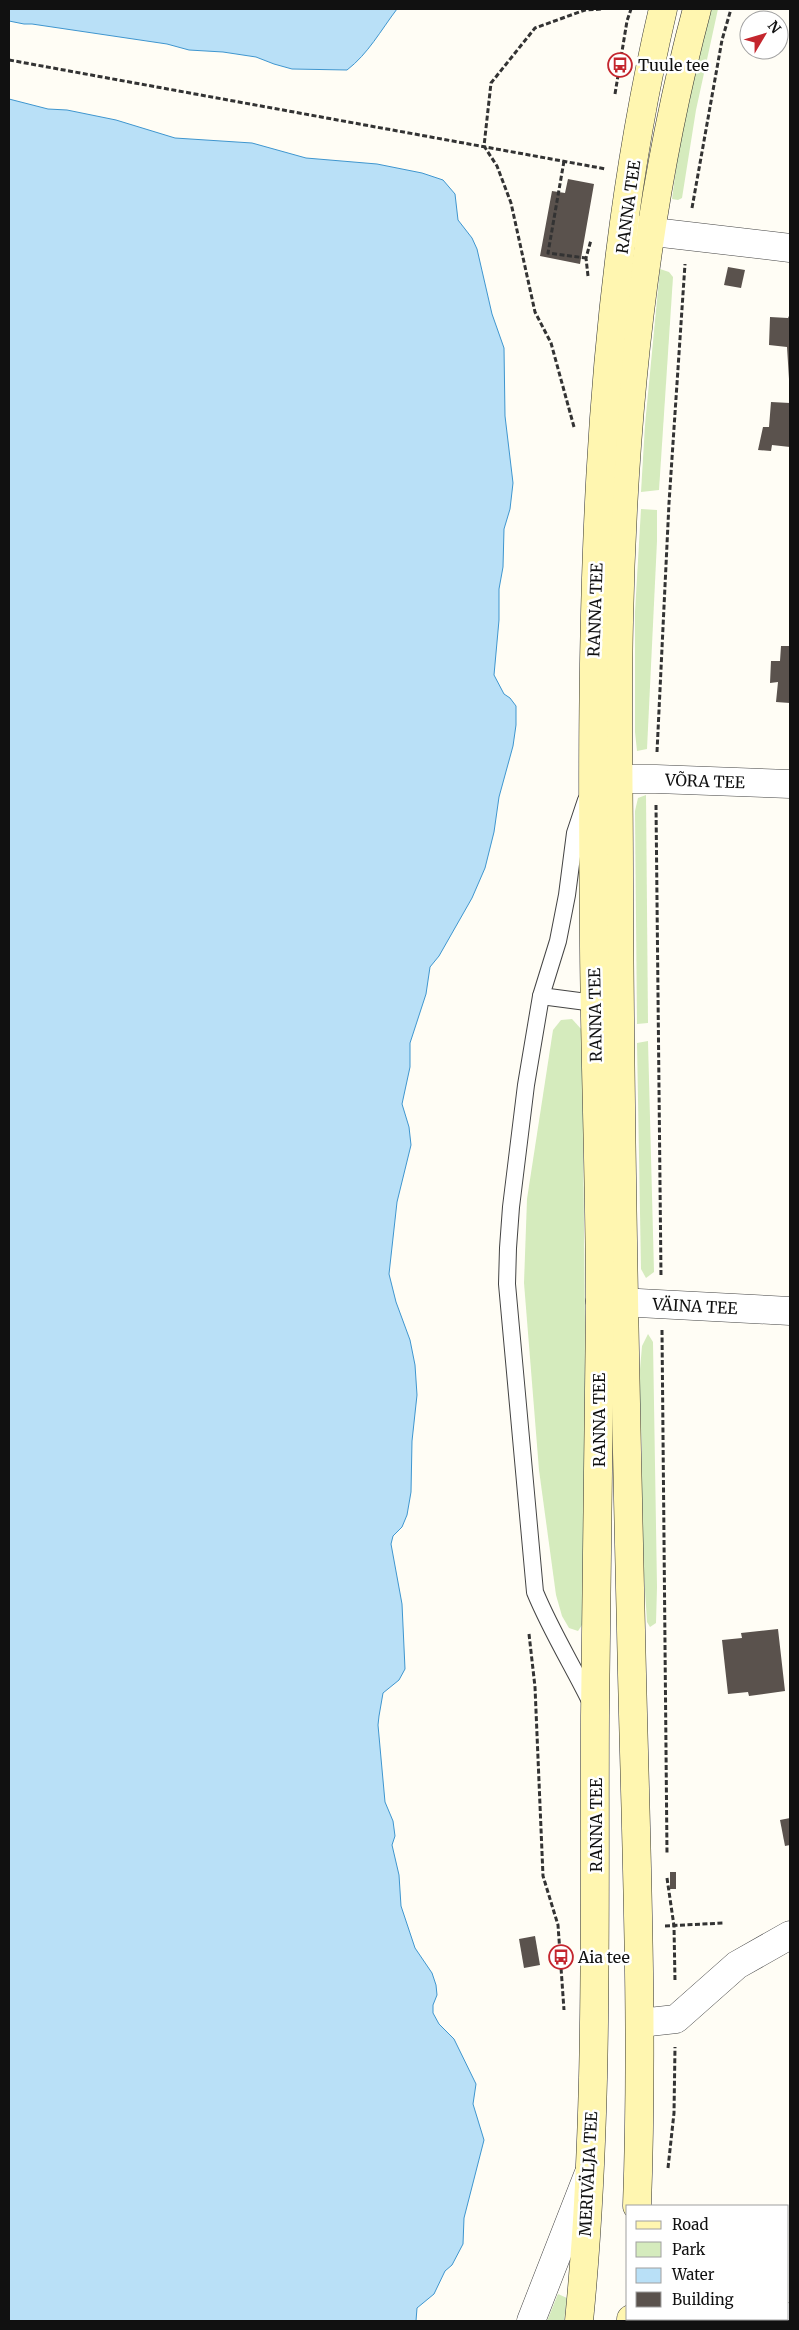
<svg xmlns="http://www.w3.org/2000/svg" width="799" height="2330" viewBox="0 0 799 2330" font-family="Merriweather,serif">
  <rect width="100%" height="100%" fill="#fffdf5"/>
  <g fill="#d5ebbd">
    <polygon points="709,9 718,9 696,110 682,198 678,200 672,199 684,109"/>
    <polygon points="660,269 669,272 673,277 659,490 641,492 645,425"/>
    <polygon points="641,509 657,510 657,541 647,749 637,751 635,732 635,612"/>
    <polygon points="646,795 648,1023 637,1024 635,811 638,798"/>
    <polygon points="572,1019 582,1030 585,1324 584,1622 578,1631 569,1628 562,1616 556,1595 539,1470 524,1283 527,1199 553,1030 561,1020"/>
    <polygon points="648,1041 654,1272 646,1278 641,1269 637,1043"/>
    <polygon points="648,1334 653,1342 657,1587 656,1623 650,1627 647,1622 640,1510 642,1450 639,1381 642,1346"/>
    <polygon points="558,2294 567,2298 564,2321 547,2321"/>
  </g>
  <g fill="#b9e0f7" stroke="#3f96cf">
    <path d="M9 9H397C381 30 368 54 347 70L292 69 274 64 256 57 223 52 189 50 167 44 32 24H24L9 21Z"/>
    <polygon points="9,99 48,109 67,110 116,120 175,138 252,143 306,158 377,164 422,173 443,180 455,194 458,220 472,238 477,249 492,314 504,348 505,416 513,483 510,509 504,529 503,567 499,589 499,620 494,675 504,694 510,698 516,706 516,725 513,746 499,797 494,832 485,868 472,898 439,956 430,967 426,994 410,1043 410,1067 402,1104 409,1127 411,1145 397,1202 389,1274 396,1302 410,1340 415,1365 417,1395 412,1441 411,1492 407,1515 402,1527 393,1536 391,1544 402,1604 405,1669 399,1680 383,1693 379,1716 378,1725 385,1802 393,1821 395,1836 392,1845 399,1875 401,1906 415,1948 432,1973 436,1985 437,1995 433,2005 433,2013 439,2024 454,2039 476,2084 473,2104 484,2140 464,2218 463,2244 452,2265 445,2271 434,2294 417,2308 416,2321 9,2321"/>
  </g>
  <g fill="#5a524d">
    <polygon points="568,179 594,184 580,264 540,256 552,191 565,193"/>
    <polygon points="728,267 745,270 741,288 724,285"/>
    <polygon points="790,314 790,379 789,379 787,347 769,345 770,317 788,318"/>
    <polygon points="771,402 790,403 790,447 772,445 771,451 758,450 763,427 769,427"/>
    <polygon points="781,646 790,646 790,703 776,702 778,682 770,683 771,661 780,661"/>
    <polygon points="778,1629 785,1691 749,1696 748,1692 728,1694 722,1640 742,1638 741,1633"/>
    <polygon points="790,1818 790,1845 785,1846 780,1820"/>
    <rect x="670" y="1872" width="6" height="17"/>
    <polygon points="535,1936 540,1965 524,1968 519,1939"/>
  </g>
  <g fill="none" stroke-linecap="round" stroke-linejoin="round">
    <g stroke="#444" stroke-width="18">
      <g id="service">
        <path d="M586 800 575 833 567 895 558 941 541 996 526 1085 511 1207 508 1248 507 1284 535 1592C551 1631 573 1666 591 1703"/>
        <polyline points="541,996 602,1004"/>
      </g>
    </g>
    <g stroke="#444" stroke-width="29">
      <g id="minor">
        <polyline points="628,229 790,248"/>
        <polyline points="594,779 656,779 790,784"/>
        <polyline points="600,1301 790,1311"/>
        <polyline points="640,2023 676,2019 737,1965 790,1935"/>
        <polyline points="788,2317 790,2318"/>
        <polyline points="531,2321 588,2175"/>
      </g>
    </g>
    <g stroke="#333" stroke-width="29">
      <g id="secondary">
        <path d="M637 2206C644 2014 635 1822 631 1630 625 1379 620 1128 619 877 619 792 617 707 619 622 623 416 644 208 697 9"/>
        <path d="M579 2321C599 2120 594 1918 595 1716 596 1580 599 1444 600 1308 600 1188 595 1068 594 947 591 634 591 316 663 9"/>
        <polyline points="631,2321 631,2319"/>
      </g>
    </g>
    <g stroke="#333" stroke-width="3" stroke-dasharray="5 2.5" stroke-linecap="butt">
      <polyline points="9,60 606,169"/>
      <polyline points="615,94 627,21 631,9"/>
      <polyline points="564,161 548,253 586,258"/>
      <polyline points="692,208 722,40 731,9"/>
      <polyline points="588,276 586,258 591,240"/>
      <polyline points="574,427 551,343 535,312 511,203 497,166 484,146 491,83 535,28 585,10 603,9"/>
      <polyline points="657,752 669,503 685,264"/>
      <polyline points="656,805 661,1277"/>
      <polyline points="662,1330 667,1854"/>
      <polyline points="529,1634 535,1687 543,1876 558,1925 564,2010"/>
      <polyline points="667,1878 674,1926 675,1981"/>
      <polyline points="665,1926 724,1923"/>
      <polyline points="668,2168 674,2113 675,2047"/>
    </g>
    <use href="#service" stroke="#fff" stroke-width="16"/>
    <use href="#minor" stroke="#fff" stroke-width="28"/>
    <use href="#secondary" stroke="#fff6b0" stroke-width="28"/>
  </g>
  <defs>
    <g id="bus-ring" transform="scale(1.25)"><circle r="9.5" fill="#fff" stroke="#c4262e" stroke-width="1.5"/><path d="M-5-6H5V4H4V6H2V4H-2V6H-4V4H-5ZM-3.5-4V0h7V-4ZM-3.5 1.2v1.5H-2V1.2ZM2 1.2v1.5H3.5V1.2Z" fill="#c4262e"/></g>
  </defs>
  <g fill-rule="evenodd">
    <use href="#bus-ring" x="620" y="65"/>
    <use href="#bus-ring" x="561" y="1957"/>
  </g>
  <g text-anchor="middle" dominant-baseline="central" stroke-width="5" stroke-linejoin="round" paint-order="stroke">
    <g font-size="16" fill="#111" stroke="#fff" text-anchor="start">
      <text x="638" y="65">Tuule tee</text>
      <text x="578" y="1957">Aia tee</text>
    </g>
    <g font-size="16" fill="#111" stroke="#fff">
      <text transform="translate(628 207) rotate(-82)">RANNA TEE</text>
      <text transform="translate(595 610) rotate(-88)">RANNA TEE</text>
      <text transform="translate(705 781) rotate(2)">VÕRA TEE</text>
      <text transform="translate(595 1015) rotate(-91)">RANNA TEE</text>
      <text transform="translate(695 1306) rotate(3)">VÄINA TEE</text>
      <text transform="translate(599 1420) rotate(-90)">RANNA TEE</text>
      <text transform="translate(596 1825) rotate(-90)">RANNA TEE</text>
      <text transform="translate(588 2174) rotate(-87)">MERIVÄLJA TEE</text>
    </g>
  </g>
  <rect width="799" height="2330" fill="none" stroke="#111111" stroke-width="20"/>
  <rect x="626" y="2205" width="162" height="115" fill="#ffffff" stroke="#a0a0a0"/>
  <rect x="636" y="2221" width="25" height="8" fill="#fff6b0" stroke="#a0a0a0"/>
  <text x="672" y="2230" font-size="15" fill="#111111">Road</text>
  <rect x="636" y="2242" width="25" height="15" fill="#d5ebbd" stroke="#a0a0a0"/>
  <text x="672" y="2255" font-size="15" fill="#111111">Park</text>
  <rect x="636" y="2268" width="25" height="15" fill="#b9e0f7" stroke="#a0a0a0"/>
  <text x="672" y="2280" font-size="15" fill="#111111">Water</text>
  <rect x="636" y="2292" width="25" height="15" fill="#5a524d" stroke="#a0a0a0"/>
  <text x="672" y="2305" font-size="15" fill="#111111">Building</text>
  <g transform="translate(764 35) rotate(52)"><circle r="24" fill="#ffffff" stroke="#a0a0a0"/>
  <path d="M0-4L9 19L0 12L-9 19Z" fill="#c4262e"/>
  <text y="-8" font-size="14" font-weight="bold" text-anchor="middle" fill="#111111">N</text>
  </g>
</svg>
